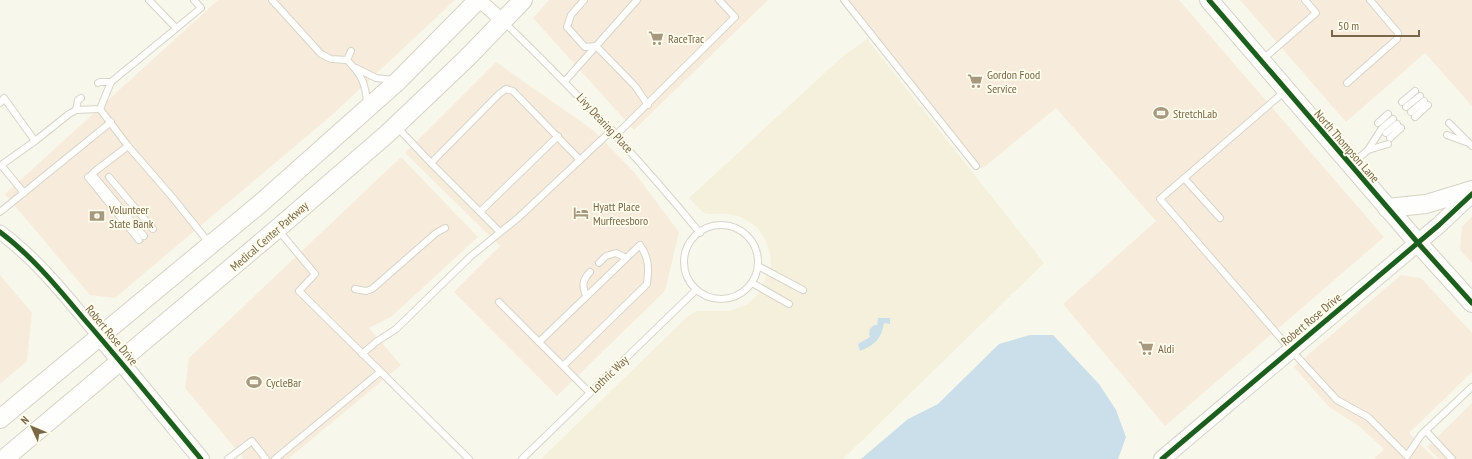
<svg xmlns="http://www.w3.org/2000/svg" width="1472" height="459" viewBox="0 0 1472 459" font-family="'PT Sans Narrow',sans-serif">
  <rect width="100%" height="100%" fill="#f8f7eb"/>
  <polygon fill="#f4f0db" points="867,39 1044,263 843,459 541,459 688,316 697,311 730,311 748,304 758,294 771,266 770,253 765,239 757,227 741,217 729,214 706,214 699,209 689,198 842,57"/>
  <g fill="#f7ecdb">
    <polygon points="218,0 455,0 332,115 115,298 90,295 5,194"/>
    <polygon points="549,0 768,0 634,130 533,18"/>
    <polygon points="849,0 1179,0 1384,237 1165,426 1063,304 1156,221 1056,108 982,169"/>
    <polygon points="1240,0 1472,0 1472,106 1425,53 1346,122"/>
    <polygon points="496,62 593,130 634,172 679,232 665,291 557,396 454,292 500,246 405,153"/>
    <polygon points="401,157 478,237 391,317 369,328 401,365 288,459 244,459 185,388 189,358"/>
    <polygon points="1472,217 1472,263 1460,250 1462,226"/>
    <polygon points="0,275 32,313 27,361 0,384"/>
    <polygon points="1401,275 1421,278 1472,333 1472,372 1409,433 1435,459 1374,459 1384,449 1359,426 1329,407 1294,367"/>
    <polygon points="1472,403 1472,459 1439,459 1427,447"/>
  </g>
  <g fill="#cadfea">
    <path d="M878 318H890V324L884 323C881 339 876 344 860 351L858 344 870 337 869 334 870 331 869 330 874 325H877Z"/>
    <polygon points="1030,335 1053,335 1099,384 1116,410 1126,437 1118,459 861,459 908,419 938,404 999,344"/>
  </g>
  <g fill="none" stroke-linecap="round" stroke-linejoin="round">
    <g stroke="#d7d4c9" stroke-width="8">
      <g id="service">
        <polyline points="149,0 176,28"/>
        <polyline points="272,0 321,54 331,59 347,60"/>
        <polyline points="584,0 571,15 567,27 585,47 596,46 635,86 648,105"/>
        <polyline points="844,0 976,166"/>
        <path d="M504 22C573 89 639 158 700 233"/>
        <path d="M351 51 347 60C362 75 366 84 367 105"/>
        <polyline points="1262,60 1316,13 1305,0"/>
        <polyline points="356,68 376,78 394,80"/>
        <polyline points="565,81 637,0"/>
        <polyline points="98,83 100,82 111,82"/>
        <polyline points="1347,83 1397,39 1398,33 1370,0"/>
        <polyline points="1285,91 1160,199 1291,350 1337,400 1368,417 1407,456 1421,435 1472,387"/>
        <polyline points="1402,102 1415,91"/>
        <polyline points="0,103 4,98 35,141 0,166"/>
        <polyline points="1406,107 1420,96"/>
        <polyline points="76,110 78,100 81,98"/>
        <polyline points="1411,112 1424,101"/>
        <polyline points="1415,117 1428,105"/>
        <polyline points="1378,123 1388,114"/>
        <polyline points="1449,123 1472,146"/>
        <polyline points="397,127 431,163 499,94 506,89 513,91 580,160"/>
        <polyline points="1386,133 1397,124"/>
        <polyline points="616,135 735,17 719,0"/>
        <polyline points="1447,135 1466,142"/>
        <polyline points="1390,138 1401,128"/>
        <polyline points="35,141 69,114 76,110 100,109 111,82 201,8 194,0"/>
        <polyline points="128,146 173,198 210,244"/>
        <polyline points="1368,150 1388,144"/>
        <polyline points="431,163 500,232"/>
        <polyline points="1352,164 1368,150 1382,128 1393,119"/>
        <polyline points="1,165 24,193"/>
        <polyline points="94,172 128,146 100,109"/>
        <polyline points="92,174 144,236"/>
        <polyline points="88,177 139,240"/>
        <polyline points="109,177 153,229"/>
        <polyline points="1184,178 1220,218"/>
        <polyline points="0,212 111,122"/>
        <polyline points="480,212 558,136"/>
        <circle cx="721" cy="262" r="37"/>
        <polyline points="279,231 315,274 299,291 469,459"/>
        <polyline points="599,263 606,256 616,253 626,258"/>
        <polyline points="758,266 803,290"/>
        <polyline points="752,283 789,304"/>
        <polyline points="355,289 366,291 372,289 436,233 445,228"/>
        <path d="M586 296C582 285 582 281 590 272"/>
        <polyline points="499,302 539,342"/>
        <polyline points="362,354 376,342 396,329 471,256 518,218 612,130"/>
        <path d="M563 366 647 284C649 268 649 258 640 245L539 342 590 393"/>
        <polyline points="1426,431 1452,459"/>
        <polyline points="228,459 252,441 266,459"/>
        <polyline points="275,459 380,372"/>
        <polyline points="522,459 696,290"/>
      </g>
    </g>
    <g stroke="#d7d4c9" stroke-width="15">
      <g id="minor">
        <polyline points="479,0 503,21"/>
        <path d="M0 232C39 261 69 300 100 337"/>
      </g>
    </g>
    <g stroke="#d7d4c9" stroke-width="18">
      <g id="tertiary">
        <polyline points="100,337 201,459"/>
        <polyline points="1162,459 1439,225 1472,194"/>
      </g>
    </g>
    <g stroke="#d6d3c6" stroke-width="20">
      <g id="secondary">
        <polyline points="1209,0 1418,243 1472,303"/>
        <polyline points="1387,208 1426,204 1472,190"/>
        <polyline points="0,419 261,203 398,81 478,0"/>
        <polyline points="4,459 277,229 387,134 467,58 523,0"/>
      </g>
    </g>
    <use href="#service" stroke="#fefefc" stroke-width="6"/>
    <use href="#minor" stroke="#fefefc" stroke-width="13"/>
    <use href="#tertiary" stroke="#fefefc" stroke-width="16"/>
    <use href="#secondary" stroke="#fefefc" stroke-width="18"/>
    <g stroke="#fffded" stroke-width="8">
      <g id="cycleway">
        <polyline points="1209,0 1418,243 1472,303"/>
        <path d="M0 232C32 256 58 288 84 319 124 365 162 412 201 459"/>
        <polyline points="1162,459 1439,225 1472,194"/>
      </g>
    </g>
    <use href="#cycleway" stroke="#1b5e20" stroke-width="5"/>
  </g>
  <defs>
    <g id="supermarket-bare" transform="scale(1.2)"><path d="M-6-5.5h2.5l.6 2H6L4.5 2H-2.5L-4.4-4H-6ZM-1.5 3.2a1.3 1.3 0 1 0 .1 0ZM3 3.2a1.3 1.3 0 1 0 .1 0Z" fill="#a69980" stroke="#fffded" stroke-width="2.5" paint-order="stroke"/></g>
    <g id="stadium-bare" transform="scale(1.2)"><path d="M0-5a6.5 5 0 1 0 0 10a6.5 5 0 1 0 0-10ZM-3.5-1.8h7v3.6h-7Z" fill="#a69980" stroke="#fffded" stroke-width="2.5" paint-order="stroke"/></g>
    <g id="hotel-bare" transform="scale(1.2)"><path d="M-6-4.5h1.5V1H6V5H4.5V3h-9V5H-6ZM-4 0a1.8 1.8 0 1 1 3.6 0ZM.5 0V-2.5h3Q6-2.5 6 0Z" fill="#a69980" stroke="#fffded" stroke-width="2.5" paint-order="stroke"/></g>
    <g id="bank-bare" transform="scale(1.2)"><path d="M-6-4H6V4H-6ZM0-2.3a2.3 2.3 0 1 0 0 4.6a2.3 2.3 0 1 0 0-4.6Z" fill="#a69980" stroke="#fffded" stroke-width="2.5" paint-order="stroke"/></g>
  </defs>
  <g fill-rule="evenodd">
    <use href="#supermarket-bare" x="656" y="38"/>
    <use href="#supermarket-bare" x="975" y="81"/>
    <use href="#stadium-bare" x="1161" y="113"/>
    <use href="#hotel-bare" x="581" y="213"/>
    <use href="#bank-bare" x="97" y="216"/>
    <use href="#supermarket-bare" x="1146" y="348"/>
    <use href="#stadium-bare" x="254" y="382"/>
  </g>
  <g text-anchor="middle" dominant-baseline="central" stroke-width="3.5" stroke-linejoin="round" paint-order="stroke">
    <g font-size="12" fill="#7a6747" stroke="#fffded" text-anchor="start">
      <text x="668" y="38">RaceTrac</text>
      <text x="987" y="74">Gordon Food<tspan x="987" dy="14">Service</tspan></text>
      <text x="1173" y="113">StretchLab</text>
      <text x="593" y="206">Hyatt Place<tspan x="593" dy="14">Murfreesboro</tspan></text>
      <text x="109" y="209">Volunteer<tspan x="109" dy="14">State Bank</tspan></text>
      <text x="1158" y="348">Aldi</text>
      <text x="266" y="382">CycleBar</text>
    </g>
    <g font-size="12" fill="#7a6747" stroke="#fffded">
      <text transform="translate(605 123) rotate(47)">Livy Dearing Place</text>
      <text transform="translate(1347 146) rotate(49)">North Thompson Lane</text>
      <text transform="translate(269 236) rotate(-41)">Medical Center Parkway</text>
      <text transform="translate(1311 319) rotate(-40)">Robert Rose Drive</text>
      <text transform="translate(112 335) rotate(50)">Robert Rose Drive</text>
      <text transform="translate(609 374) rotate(-44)">Lothric Way</text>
    </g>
  </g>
  <g transform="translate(32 427) rotate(314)" stroke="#fffded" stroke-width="3" paint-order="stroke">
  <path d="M0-3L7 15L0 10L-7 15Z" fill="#7a6747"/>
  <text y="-6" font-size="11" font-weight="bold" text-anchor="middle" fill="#7a6747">N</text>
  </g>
  <path d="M1332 30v6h87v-6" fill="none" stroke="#7a6747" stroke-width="2"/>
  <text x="1338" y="30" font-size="12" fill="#7a6747" stroke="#fffded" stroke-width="3" paint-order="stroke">50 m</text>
</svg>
